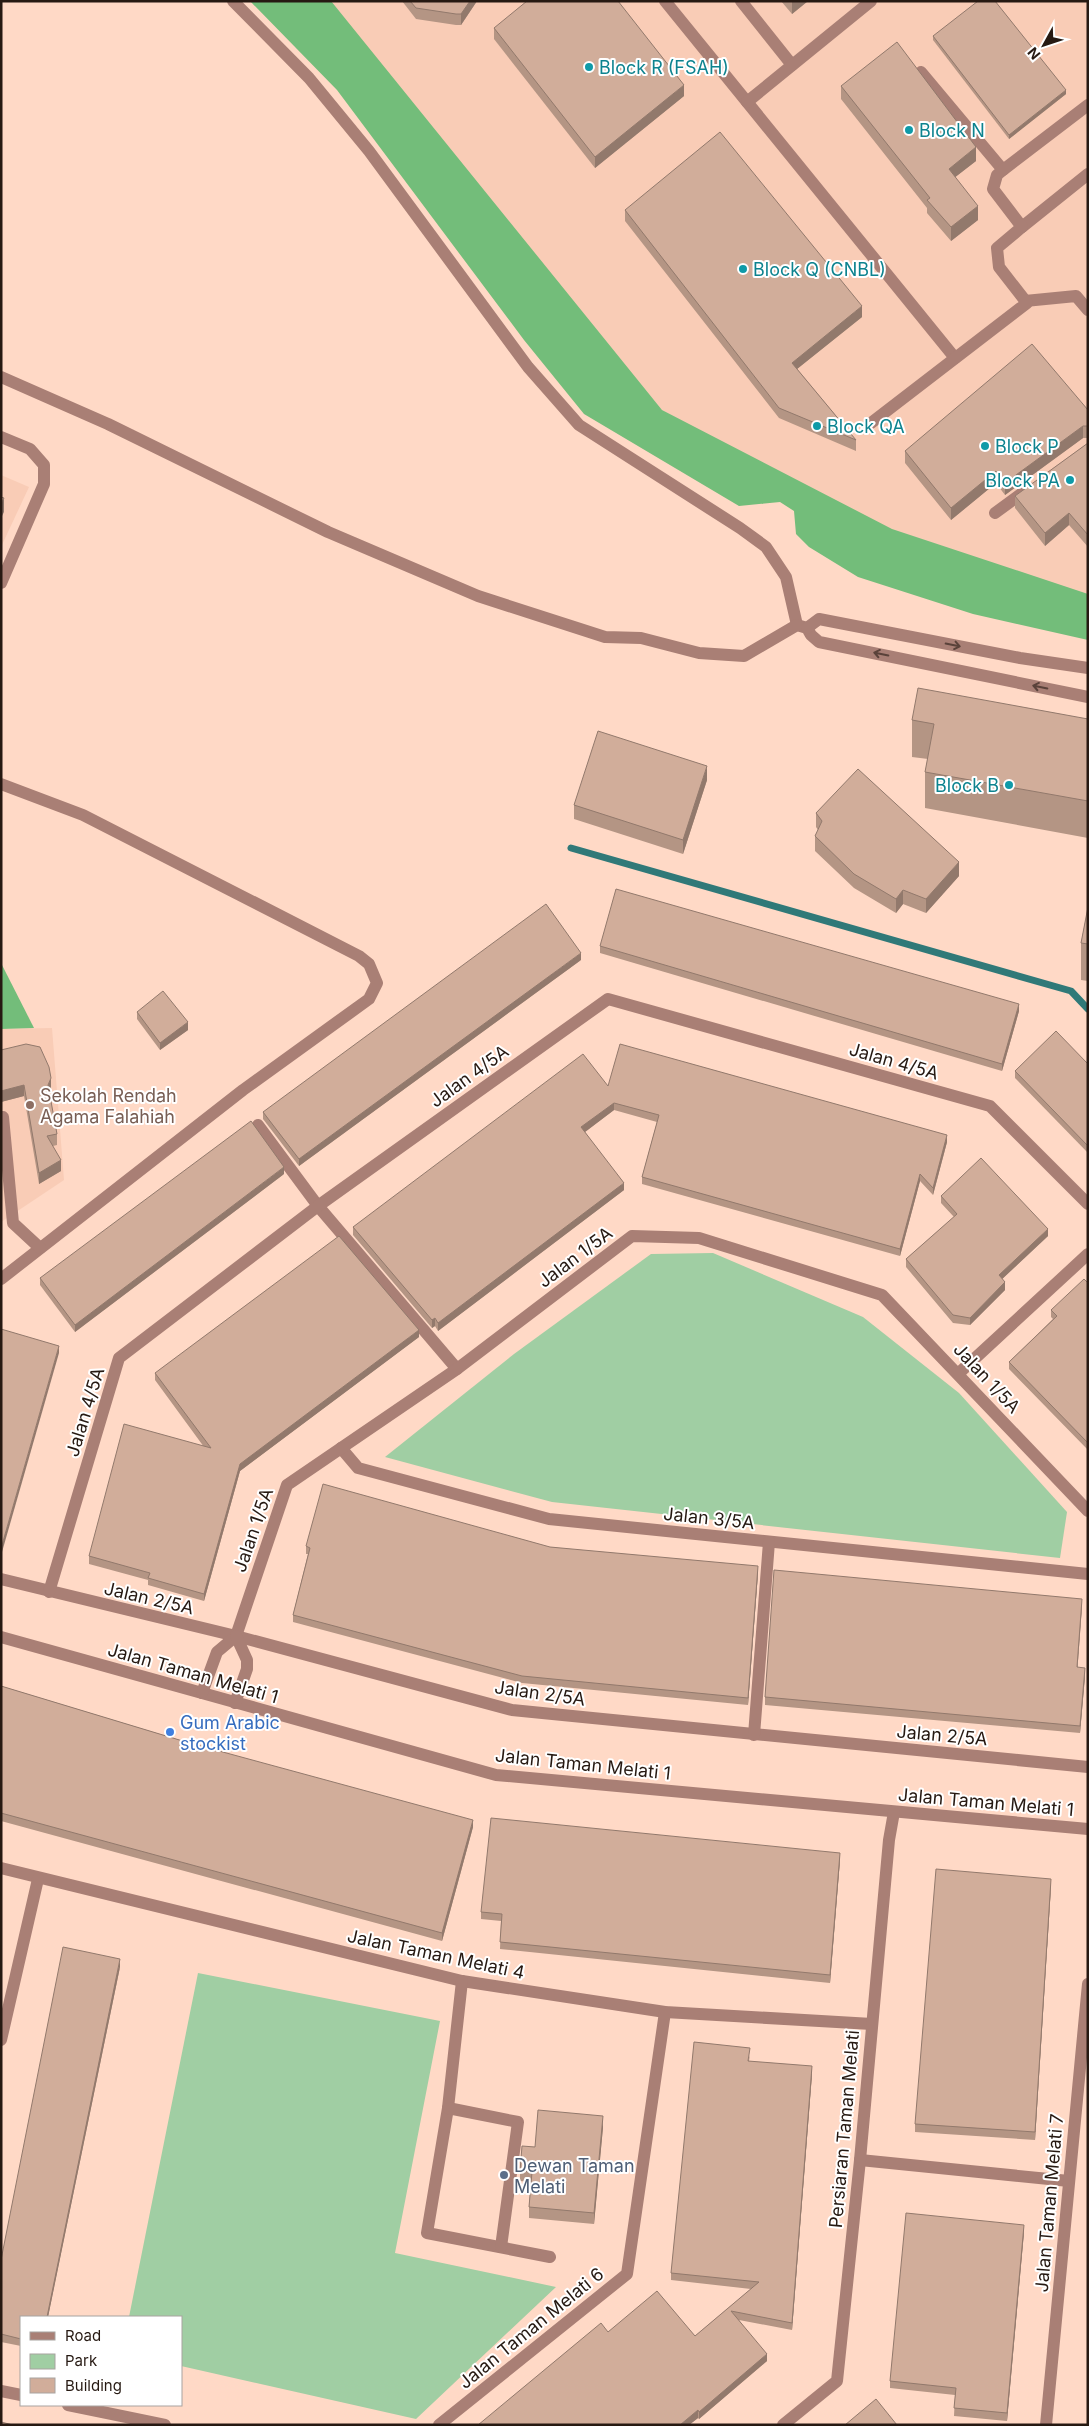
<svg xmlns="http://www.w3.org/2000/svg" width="1089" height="2426" viewBox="0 0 1089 2426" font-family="Inter,sans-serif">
  <rect width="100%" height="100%" fill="#ffd9c6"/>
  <g fill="#f9ccb6">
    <polygon points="322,1 1088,1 1088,608 892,540 662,410"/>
    <polygon points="1,475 29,487 1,547"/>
    <polygon points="52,1028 64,1180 1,1222 1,1029"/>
  </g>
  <g fill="#a0cea3">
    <polygon points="713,1253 863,1317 959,1393 1067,1512 1060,1558 552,1502 385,1457 514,1354 651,1254"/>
    <polygon points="198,1973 440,2021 395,2253 556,2287 416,2419 181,2366 181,2317 129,2317"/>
  </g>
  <g fill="#73bd7a">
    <polygon points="250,1 331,1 662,410 892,529 1088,594 1088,640 973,614 858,577 809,547 796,534 794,511 780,502 739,506 584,414 524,340 337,90"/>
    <polygon points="1,963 34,1028 1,1029"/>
  </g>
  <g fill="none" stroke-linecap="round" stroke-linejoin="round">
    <polyline stroke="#307978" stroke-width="7" points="571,848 1071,991 1088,1009"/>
    <g stroke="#a97f75" stroke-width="12">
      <polyline points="233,1 309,78 369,151 528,367 579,425 740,528 766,547 786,577 797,625"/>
      <polyline points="665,1 955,358"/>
      <polyline points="741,1 792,65"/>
      <polyline points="921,72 1003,170"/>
      <polyline points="747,102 871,1"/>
      <polyline points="1022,227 1088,174"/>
      <polyline points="1025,301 1076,296 1088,310"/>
      <polyline points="1,377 108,424 328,532 478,596 605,637 641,638 699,653 744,656 797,625 807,628 811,635 819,642 1088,697"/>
      <polyline points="871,423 1027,303 999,267 997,248 1022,227 993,189 997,175 1003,170 1088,105"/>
      <polyline points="1,437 30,449 44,465 44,484 1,583"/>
      <polyline points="995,513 1029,488"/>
      <polyline points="807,628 819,619 1020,658 1088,668"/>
      <polyline points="1,784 83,815 359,956 369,964 377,983 369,999 243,1090 1,1279"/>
      <polyline points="3,1117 13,1223 40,1248"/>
      <polyline points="258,1125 318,1206 457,1369"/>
      <polyline points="959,1373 1088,1254"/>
      <polyline points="341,1448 358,1468 549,1519 1088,1574"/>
      <polyline points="1,1579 236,1636 512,1710 1088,1767"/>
      <polyline points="49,1592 119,1358 318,1206 608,999 990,1106 1088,1204"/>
      <polyline points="1,1637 496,1775 1088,1829"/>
      <polyline points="202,1693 217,1652 236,1636 287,1485 457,1369 632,1236 699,1238 882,1295 1088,1511"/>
      <polyline points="235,1703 247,1669 247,1660 236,1636"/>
      <polyline points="754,1735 769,1542"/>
      <polyline points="1,1868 462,1981 665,2012 872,2024"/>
      <polyline points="462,1981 448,2108 427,2233 550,2257"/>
      <polyline points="1,2040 38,1879"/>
      <polyline points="448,2108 518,2122 501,2247"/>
      <polyline points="860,2160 1069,2181"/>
      <polyline points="1,2391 21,2395"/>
      <polyline points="68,2405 165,2425"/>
      <polyline points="439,2425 627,2274 665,2012"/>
      <polyline points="783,2425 837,2381 860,2160 889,1840 894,1812"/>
      <polyline points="1046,2425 1088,1984"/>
    </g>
  </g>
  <g fill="#b49584">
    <polygon points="402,1 477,1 461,25 456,25 416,19"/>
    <polygon points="781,1 808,1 792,14"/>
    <polygon points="494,28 684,96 595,168 494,39"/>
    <polygon points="933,36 1066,94 1009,139 933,40"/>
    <polygon points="841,86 976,161 955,177 978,220 951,241 927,213 927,208 841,99"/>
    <polygon points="625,210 862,317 797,369 856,440 856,451 779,418 625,221"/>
    <polygon points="1088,410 1088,438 1083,438 1005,495 996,483 951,520 905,463 905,451"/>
    <polygon points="1088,443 1088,547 1069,525 1045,546 1015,508 1015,496"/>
    <polygon points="1088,719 1088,838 925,808 925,772 928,759 912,757 912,720"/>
    <polygon points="707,780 683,854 574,819 574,805"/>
    <polygon points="816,813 959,876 926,913 903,904 896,913 854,888 815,851 815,836 818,830 816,827"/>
    <polygon points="1088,907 1088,981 1081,980 1081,943"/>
    <polygon points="600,946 1019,1011 1002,1071 600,953"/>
    <polygon points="581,960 299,1166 263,1119 263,1112"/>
    <polygon points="137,1012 188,1030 160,1050 137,1019"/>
    <polygon points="1,1050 51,1089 49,1093 57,1134 57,1145 53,1146 61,1171 39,1184 24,1096 1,1102"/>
    <polygon points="1088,1064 1088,1153 1015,1078 1015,1071"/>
    <polygon points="608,1086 947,1142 933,1195 920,1181 900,1256 642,1184 642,1177 657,1122 614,1110 585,1132 624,1190 438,1331 435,1326 432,1328 353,1235 353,1227"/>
    <polygon points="284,1174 75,1332 40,1285 40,1278"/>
    <polygon points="941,1196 1048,1236 1002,1279 1005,1290 970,1325 953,1323 906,1267 906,1259 954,1217 941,1203"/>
    <polygon points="1088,1283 1088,1450 1009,1369 1009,1362 1053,1319 1051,1317 1051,1310"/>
    <polygon points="419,1337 240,1471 204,1601 148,1585 148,1580 89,1564 89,1556 204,1447 155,1380 155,1373"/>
    <polygon points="306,1546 550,1547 758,1573 748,1705 522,1683 293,1622 293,1615 308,1554 306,1554"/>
    <polygon points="1082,1606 1077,1668 1085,1676 1080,1733 765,1705 765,1697"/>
    <polygon points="1,1686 186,1742 473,1827 442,1941 1,1821"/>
    <polygon points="840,1860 830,1983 500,1949 501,1921 481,1919 481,1912"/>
    <polygon points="1051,1886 1035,2140 915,2132 915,2124"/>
    <polygon points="120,1967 48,2317 21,2317 21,2346 1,2342 1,2260"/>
    <polygon points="750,2055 749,2061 812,2074 792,2330 739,2320 767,2361 699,2419 698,2418 689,2425 478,2425 608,2332 695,2336 751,2289 671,2280 671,2273"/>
    <polygon points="603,2127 594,2224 529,2218 529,2207 531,2182 520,2181 520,2171 535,2147"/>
    <polygon points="1024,2232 1007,2421 954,2416 955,2395 890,2388 890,2381"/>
  </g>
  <g fill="#92796c">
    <polygon points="470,1 477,1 461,25 461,14"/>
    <polygon points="792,1 808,1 792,14"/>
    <polygon points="684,85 684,96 595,168 595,157"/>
    <polygon points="1066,90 1066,94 1009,139 1009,135"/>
    <polygon points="976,147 976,161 949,182 949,169"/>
    <polygon points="978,206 978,220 951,241 951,227"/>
    <polygon points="862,306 862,317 792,373 792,363"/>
    <polygon points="1083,426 1083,438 1005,495 1005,483"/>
    <polygon points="996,471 996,483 951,520 951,508"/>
    <polygon points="4,498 4,512 1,518 1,504"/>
    <polygon points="1069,513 1069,525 1045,546 1045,533"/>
    <polygon points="707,766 707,780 683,854 683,840"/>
    <polygon points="959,862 959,876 926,913 926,899"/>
    <polygon points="903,890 903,904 896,913 896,899"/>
    <polygon points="581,953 581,960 299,1166 299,1159"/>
    <polygon points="1019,1004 1019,1011 1002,1071 1002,1064"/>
    <polygon points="188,1022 188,1030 160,1050 160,1043"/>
    <polygon points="51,1078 51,1089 48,1096 48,1085"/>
    <polygon points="24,1085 24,1096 1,1102 1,1091"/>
    <polygon points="614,1103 614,1110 581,1135 581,1127"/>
    <polygon points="947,1135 947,1142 933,1195 933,1188"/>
    <polygon points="61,1160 61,1171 39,1184 39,1173"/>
    <polygon points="284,1167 284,1174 75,1332 75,1325"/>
    <polygon points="920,1174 920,1181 900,1256 900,1249"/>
    <polygon points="624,1183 624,1190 438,1331 438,1323"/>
    <polygon points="1048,1229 1048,1236 999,1282 999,1275"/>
    <polygon points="1005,1282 1005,1290 970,1325 970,1318"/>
    <polygon points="435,1318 435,1326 432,1328 432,1320"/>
    <polygon points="419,1330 419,1337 240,1471 204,1601 204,1594 240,1464"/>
    <polygon points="59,1346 59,1353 2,1552 2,1545"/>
    <polygon points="758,1566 758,1573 748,1705 748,1698"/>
    <polygon points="1082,1599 1082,1606 1077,1675 1077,1667"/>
    <polygon points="1085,1668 1085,1676 1080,1733 1080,1726"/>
    <polygon points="473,1820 473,1827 442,1941 442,1933"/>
    <polygon points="840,1853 840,1860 830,1983 830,1975"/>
    <polygon points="1051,1879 1051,1886 1035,2140 1035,2132"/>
    <polygon points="120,1959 120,1967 48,2317 47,2317"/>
    <polygon points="812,2066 812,2074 792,2330 792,2323"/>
    <polygon points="603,2116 603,2127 594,2224 594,2213"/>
    <polygon points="1024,2225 1024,2232 1007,2421 1007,2413"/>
    <polygon points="767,2354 767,2361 699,2419 699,2412"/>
    <polygon points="698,2410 698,2418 689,2425 680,2425"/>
  </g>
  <g fill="#d1ad9a" stroke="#92796c">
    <polygon points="410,1 470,1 461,14 456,14 416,8"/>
    <polygon points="527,1 618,1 684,85 595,157 494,28"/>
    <polygon points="978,1 995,1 1066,90 1009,135 933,36"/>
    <polygon points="897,42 976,147 949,169 978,206 951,227 927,200 930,198 841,86"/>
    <polygon points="720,132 862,306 792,363 856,440 779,408 625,210"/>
    <polygon points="1032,344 1088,410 1088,426 1083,426 1005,483 996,471 951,508 905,451"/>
    <polygon points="1088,443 1088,535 1069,513 1045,533 1015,496"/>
    <polygon points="1,497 4,498 1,504"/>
    <polygon points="918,688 1088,719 1088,801 925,772 934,724 912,720"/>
    <polygon points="598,731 707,766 683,840 574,805"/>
    <polygon points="858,769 959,862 926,899 903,890 896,899 854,874 815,836 822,821 816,813"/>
    <polygon points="616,889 1019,1004 1002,1064 600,946"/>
    <polygon points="546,904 581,953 299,1159 263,1112"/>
    <polygon points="1088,907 1088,944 1081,943"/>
    <polygon points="163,991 188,1022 160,1043 137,1012"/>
    <polygon points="1056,1031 1088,1064 1088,1146 1015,1071"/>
    <polygon points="26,1044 40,1047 49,1067 51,1078 48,1085 57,1134 47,1136 61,1160 39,1173 24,1085 1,1091 1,1050"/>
    <polygon points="620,1044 947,1135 933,1188 920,1174 900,1249 642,1177 659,1115 614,1103 581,1127 624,1183 438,1323 435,1318 432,1320 353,1227 583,1054 608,1086"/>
    <polygon points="251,1121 284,1167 75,1325 40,1278"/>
    <polygon points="981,1158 1048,1229 999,1275 1005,1282 970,1318 953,1315 906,1259 957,1214 941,1196"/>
    <polygon points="339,1236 419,1330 240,1464 204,1594 148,1578 150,1573 89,1556 124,1424 211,1448 155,1373"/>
    <polygon points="1084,1279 1088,1283 1088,1443 1009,1362 1057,1316 1051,1310"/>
    <polygon points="1,1329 59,1346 2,1545 1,1545"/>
    <polygon points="323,1484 550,1547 758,1566 748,1698 522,1676 293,1615 310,1548 306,1546"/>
    <polygon points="774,1570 1082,1599 1077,1667 1085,1668 1080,1726 765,1697"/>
    <polygon points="1,1686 186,1742 473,1820 442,1933 1,1813"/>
    <polygon points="491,1818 840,1853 830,1975 500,1942 502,1914 481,1912"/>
    <polygon points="936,1869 1051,1879 1035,2132 915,2124"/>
    <polygon points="63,1947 120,1959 47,2317 21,2317 21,2339 1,2334 1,2260"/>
    <polygon points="694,2042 750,2048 748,2061 812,2066 792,2323 731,2311 767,2354 699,2412 698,2410 680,2425 478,2425 601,2323 608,2332 657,2291 695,2336 759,2282 671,2273"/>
    <polygon points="538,2110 603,2116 594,2213 529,2207 532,2172 520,2171 522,2146 535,2147"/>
    <polygon points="906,2213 1024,2225 1007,2413 954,2408 956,2388 890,2381"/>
    <polygon points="876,2399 897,2425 845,2425"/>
    <polygon points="1,2422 13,2425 1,2425"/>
  </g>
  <defs><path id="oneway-shaft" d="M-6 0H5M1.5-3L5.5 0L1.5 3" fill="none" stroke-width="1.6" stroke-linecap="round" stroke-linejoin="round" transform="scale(1.25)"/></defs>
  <g stroke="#5a423a">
    <use href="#oneway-shaft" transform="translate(953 645) rotate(11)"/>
    <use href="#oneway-shaft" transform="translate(881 654) rotate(-168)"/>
    <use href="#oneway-shaft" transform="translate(1040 687) rotate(-168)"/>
  </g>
  <g fill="#0f9aa8" stroke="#fff" stroke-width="2">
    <circle cx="589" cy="67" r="5"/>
    <circle cx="909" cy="130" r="5"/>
    <circle cx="743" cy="269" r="5"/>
    <circle cx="817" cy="426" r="5"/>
    <circle cx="985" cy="446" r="5"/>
    <circle cx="1070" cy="480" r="5"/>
    <circle cx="1009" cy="785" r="5"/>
  </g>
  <circle fill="#8d6e63" stroke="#fff" stroke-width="2" cx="30" cy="1105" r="5"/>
  <circle fill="#3f7fe0" stroke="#fff" stroke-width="2" cx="170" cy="1732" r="5"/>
  <circle fill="#5c6f8a" stroke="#fff" stroke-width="2" cx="504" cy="2175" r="5"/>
  <g text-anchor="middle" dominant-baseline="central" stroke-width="4" stroke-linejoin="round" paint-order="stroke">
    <g font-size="18" fill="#0d838f" stroke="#fff" text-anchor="start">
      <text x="599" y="67">Block R (FSAH)</text>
      <text x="919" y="130">Block N</text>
      <text x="753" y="269">Block Q (CNBL)</text>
      <text x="827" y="426">Block QA</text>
      <text x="995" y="446">Block P</text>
      <text x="1060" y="480" text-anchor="end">Block PA</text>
      <text x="999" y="785" text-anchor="end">Block B</text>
    </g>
    <g font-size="18" fill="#261912" stroke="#fff">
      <text transform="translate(894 1061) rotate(16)">Jalan 4/5A</text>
      <text transform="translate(469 1076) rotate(-36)">Jalan 4/5A</text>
      <text transform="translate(575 1257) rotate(-37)">Jalan 1/5A</text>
      <text transform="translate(987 1378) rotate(47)">Jalan 1/5A</text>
      <text transform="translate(85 1412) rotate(-73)">Jalan 4/5A</text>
      <text transform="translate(709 1518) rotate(6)">Jalan 3/5A</text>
      <text transform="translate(253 1530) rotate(-71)">Jalan 1/5A</text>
      <text transform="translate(149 1598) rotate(13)">Jalan 2/5A</text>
      <text transform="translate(193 1673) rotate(16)">Jalan Taman Melati 1</text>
      <text transform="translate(540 1693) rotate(8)">Jalan 2/5A</text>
      <text transform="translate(942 1735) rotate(5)">Jalan 2/5A</text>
      <text transform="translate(583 1764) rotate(6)">Jalan Taman Melati 1</text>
      <text transform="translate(986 1802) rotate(5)">Jalan Taman Melati 1</text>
      <text transform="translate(436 1954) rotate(12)">Jalan Taman Melati 4</text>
      <text transform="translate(844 2129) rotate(-85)">Persiaran Taman Melati</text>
      <text transform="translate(1049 2203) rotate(-85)">Jalan Taman Melati 7</text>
      <text transform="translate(531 2328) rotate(-39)">Jalan Taman Melati 6</text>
    </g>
    <g font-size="18" fill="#785e54" stroke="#fff" text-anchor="start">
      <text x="40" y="1095">Sekolah Rendah<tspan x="40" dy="21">Agama Falahiah</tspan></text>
    </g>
    <g font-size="18" fill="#366cbe" stroke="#fff" text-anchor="start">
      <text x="180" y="1722">Gum Arabic<tspan x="180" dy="21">stockist</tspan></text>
    </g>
    <g font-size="18" fill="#4e5e75" stroke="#fff" text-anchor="start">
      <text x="514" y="2165">Dewan Taman<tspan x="514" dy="21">Melati</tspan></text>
    </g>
  </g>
  <rect width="1089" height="2426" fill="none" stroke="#261912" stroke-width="5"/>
  <rect x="20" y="2316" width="162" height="90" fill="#ffffff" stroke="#a8a3a0"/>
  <rect x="30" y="2332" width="25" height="8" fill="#a97f75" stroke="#a8a3a0"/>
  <text x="65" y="2341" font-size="15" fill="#261912">Road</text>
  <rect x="30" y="2354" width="25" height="15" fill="#a0cea3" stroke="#a8a3a0"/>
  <text x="65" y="2366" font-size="15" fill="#261912">Park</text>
  <rect x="30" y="2378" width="25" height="15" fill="#d1ad9a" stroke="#a8a3a0"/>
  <text x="65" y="2391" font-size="15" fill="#261912">Building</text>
  <g transform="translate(1044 45) rotate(230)" stroke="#ffffff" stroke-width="4" paint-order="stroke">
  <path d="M0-4L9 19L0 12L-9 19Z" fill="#261912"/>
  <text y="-8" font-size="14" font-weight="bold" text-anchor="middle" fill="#261912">N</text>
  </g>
</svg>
